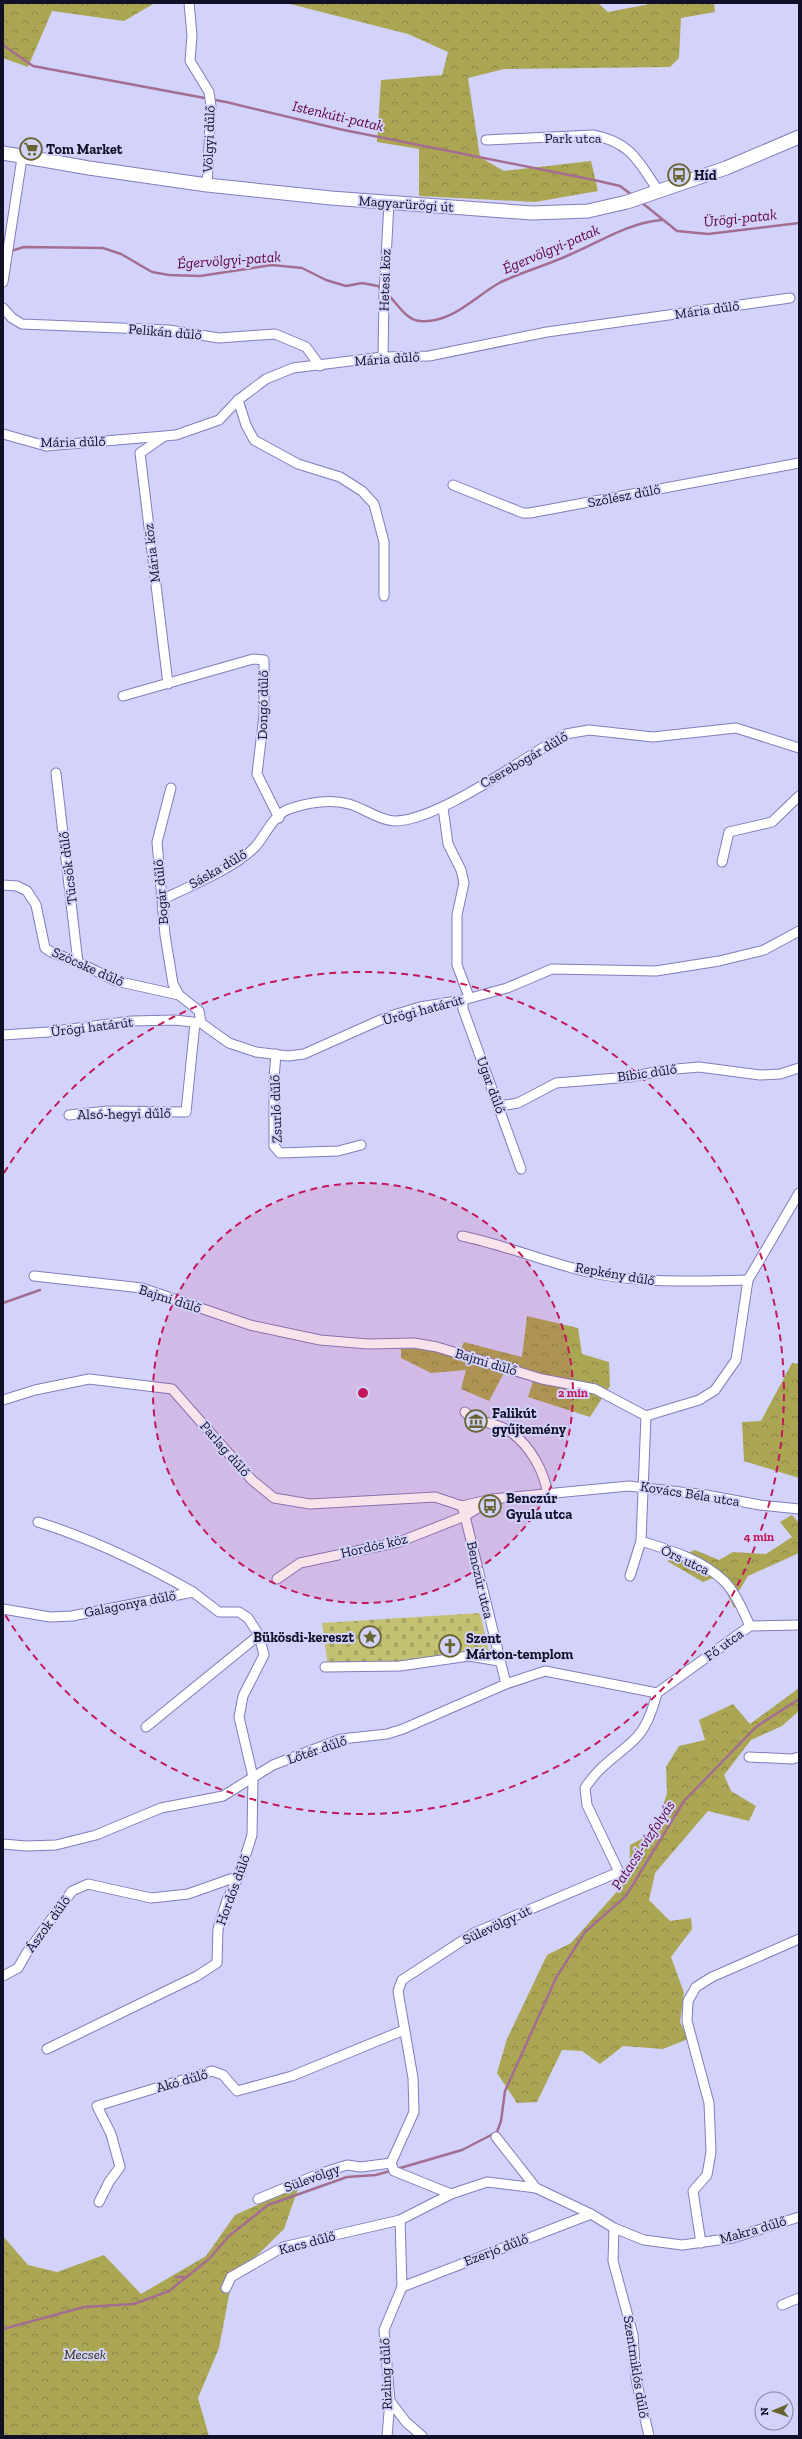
<svg xmlns="http://www.w3.org/2000/svg" width="802" height="2439" viewBox="0 0 802 2439" font-family="'Zilla Slab',serif">
  <defs>
    <pattern id="forest-crowns" width="20" height="18" patternUnits="userSpaceOnUse"><rect width="20" height="18" fill="#aba654"/><path d="M2 6a3 3 0 1 1 6 0M12 15a3 3 0 1 1 6 0" fill="none" stroke="#8a8646"/></pattern>
    <pattern id="cemetery-stones" width="16" height="16" patternUnits="userSpaceOnUse"><rect width="16" height="16" fill="#c4c173"/><path d="M2 7V4a2 2 0 0 1 4 0v3zM10 15v-3a2 2 0 0 1 4 0v3z" fill="#a7a564"/></pattern>
  </defs>
  <rect width="100%" height="100%" fill="#d3d2fa"/>
  <g fill="url(#forest-crowns)">
    <polygon points="3,3 155,3 124,21 52,11 28,67 3,58"/>
    <polygon points="286,3 598,3 608,12 655,3 714,3 715,12 681,18 679,58 670,67 504,69 468,78 480,157 504,171 591,161 598,191 535,202 419,196 419,149 377,142 381,80 442,75 448,52 408,34"/>
    <polygon points="527,1316 578,1328 582,1354 609,1362 610,1386 590,1417 528,1397 533,1381 505,1371 489,1401 461,1389 466,1370 431,1373 401,1358 401,1349 461,1349 464,1342 522,1357"/>
    <polygon points="792,1363 799,1364 799,1478 744,1461 742,1422 761,1421"/>
    <polygon points="792,1515 799,1523 799,1553 748,1576 737,1594 742,1602 734,1608 723,1585 713,1578 703,1582 667,1561 695,1550 719,1560 733,1552 766,1554 792,1537 780,1522"/>
    <polygon points="799,1688 799,1711 782,1726 751,1740 724,1775 731,1791 756,1806 749,1821 708,1811 655,1873 649,1900 670,1921 691,1918 692,1929 671,1957 684,1993 680,2022 688,2039 663,2049 623,2046 600,2064 582,2051 562,2050 537,2102 517,2103 497,2073 507,2039 547,1955 571,1943 629,1878 630,1845 655,1832 667,1793 666,1767 679,1746 705,1740 699,1720 733,1704 750,1724"/>
    <polygon points="299,2186 284,2229 232,2280 219,2348 198,2398 209,2436 3,2436 3,2236 28,2265 57,2272 104,2255 141,2294 206,2256 235,2215"/>
  </g>
  <polygon fill="url(#cemetery-stones)" points="480,1613 489,1651 439,1662 328,1667 322,1623"/>
  <g fill="none" stroke-linecap="round" stroke-linejoin="round">
    <g stroke="#a46e91" stroke-width="2.5">
      <polyline points="3,45 33,66 226,102 339,129 594,180 620,186 632,195"/>
      <polyline points="641,202 677,231 708,234 799,223"/>
      <polyline points="11,251 24,247 103,248 121,254 152,272 169,275 200,276 272,265 302,268 326,280 346,286 362,283 378,286 382,290"/>
      <path d="M386 293C397 302 405 320 420 321 452 324 475 296 501 282 522 272 547 265 569 255 600 242 627 223 662 220"/>
      <polyline points="3,1303 40,1290"/>
      <polyline points="176,2277 187,2277"/>
      <polyline points="3,2329 84,2307 134,2304 169,2291 209,2259 229,2236 268,2205 347,2177 376,2175 462,2150 497,2132 501,2121 505,2091 556,1978 585,1932 626,1896 684,1801 756,1727 799,1699"/>
    </g>
    <g stroke="#807dba" stroke-width="11">
      <g id="street">
        <polyline points="189,3 192,35 190,61 209,92 211,106 207,185"/>
        <path d="M486 140 593 135C631 142 639 162 659 192"/>
        <polyline points="3,282 22,158"/>
        <polyline points="3,308 12,318 22,324 169,330 219,338 275,334 306,347 320,366"/>
        <polyline points="383,357 384,295 389,203"/>
        <polyline points="238,400 246,425 254,440 298,464 340,477 362,491 374,504 384,542 384,596"/>
        <polyline points="3,434 46,446 176,435 219,420 238,400 266,379 293,368 383,357 429,356 547,332 790,298"/>
        <polyline points="163,437 140,453 168,684"/>
        <polyline points="453,485 523,513 530,513 799,463"/>
        <polyline points="123,696 253,659 264,660 264,715 257,774 279,818"/>
        <polyline points="56,773 78,963"/>
        <polyline points="171,788 157,842 165,935 173,984 179,995"/>
        <polyline points="443,808 448,844 461,870 464,883 457,915 457,965 469,997"/>
        <polyline points="722,862 729,832 772,822 799,796"/>
        <polyline points="3,885 17,886 27,891 36,905 45,948 51,952 82,964 116,981 179,995 199,1011 201,1023"/>
        <path d="M163 899C189 887 236 867 255 847 265 836 274 814 289 809 307 803 330 799 349 804 364 808 378 820 394 821 437 822 526 756 566 734L589 730 653 737 736 728 799 748"/>
        <polyline points="463,1000 463,1009 521,1169"/>
        <polyline points="3,1035 48,1032 132,1021 175,1020 201,1023 229,1043 256,1052 288,1056 304,1054 387,1017 420,1007 463,1000 507,988 552,969 656,971 719,961 764,950 799,931"/>
        <polyline points="276,1054 274,1078 274,1146 280,1153 338,1151 361,1145"/>
        <polyline points="499,1106 518,1103 556,1083 630,1077 665,1070 699,1067 760,1075 780,1074 799,1068"/>
        <polyline points="69,1115 108,1111 186,1112 195,1023"/>
        <path d="M462 1236C505 1245 545 1262 588 1272 641 1284 694 1281 748 1280"/>
        <polyline points="34,1276 142,1288 250,1325 320,1340 368,1344 414,1343 437,1347 542,1379 595,1389 646,1416 699,1400 715,1390 736,1360 748,1280 799,1193"/>
        <polyline points="3,1400 35,1390 89,1379 172,1389 252,1480 274,1498 310,1504 435,1497 462,1506 465,1516 506,1684"/>
        <path d="M465 1412 470 1417C482 1422 501 1425 511 1432 531 1447 544 1471 548 1495"/>
        <polyline points="462,1506 492,1499 629,1486 706,1495 760,1505 799,1509"/>
        <path d="M38 1522C92 1539 144 1564 193 1592"/>
        <path d="M641 1541C669 1550 702 1559 724 1581 736 1593 743 1611 750 1626"/>
        <polyline points="630,1576 641,1541 646,1416"/>
        <polyline points="277,1579 300,1563 399,1542 465,1516 486,1503"/>
        <polyline points="3,1609 50,1617 72,1616 193,1592 219,1612 239,1612 248,1618 259,1635 264,1655 243,1696 239,1717 253,1777 252,1835 239,1876 227,1900 218,1929 217,1963 197,1976 47,2049"/>
        <polyline points="325,1667 400,1666 469,1656 499,1661"/>
        <polyline points="657,1693 750,1626 799,1625"/>
        <polyline points="146,1727 259,1635"/>
        <polyline points="749,1757 792,1759 799,1757"/>
        <polyline points="3,1844 26,1846 56,1845 96,1835 161,1808 223,1796 273,1765 341,1739 387,1734 403,1729 506,1684 545,1671 657,1693"/>
        <polyline points="3,1976 18,1968 26,1954 72,1891 88,1884 151,1898 188,1894 239,1876"/>
        <polyline points="496,2137 536,2188 591,2214 614,2228 644,2240 682,2245 733,2238 799,2217"/>
        <path d="M451 2194 394 2171 391 2163 414 2112 413 2078 398 1991 402 1980 474 1933 619 1872 587 1805 585 1788C600 1765 615 1758 634 1740 647 1728 653 1709 657 1693"/>
        <polyline points="258,2199 319,2174 347,2165 361,2167 391,2163"/>
        <polyline points="99,2202 109,2182 120,2167 111,2134 97,2106 212,2071 223,2075 237,2091 292,2076 404,2030"/>
        <polyline points="614,2228 613,2261 633,2335 636,2379 649,2436"/>
        <polyline points="701,2243 693,2191 707,2175 711,2152 709,2103 687,2021 688,2001 696,1987 712,1977 799,1939"/>
        <polyline points="402,2287 591,2214"/>
        <polyline points="226,2288 231,2277 283,2247 400,2220 451,2194 487,2182 536,2188"/>
        <polyline points="782,2305 799,2298"/>
        <polyline points="390,2401 406,2422 422,2436"/>
        <polyline points="387,2436 390,2401 384,2330 402,2287 400,2220"/>
      </g>
    </g>
    <g stroke="#807dba" stroke-width="15">
      <polyline id="secondary" points="3,153 89,168 207,185 331,198 532,213 588,211 627,202 726,168 799,137"/>
    </g>
    <use href="#street" stroke="#fff" stroke-width="9"/>
    <use href="#secondary" stroke="#fff" stroke-width="13"/>
  </g>
  <circle cx="363" cy="1393" r="210" fill="#c2185b" fill-opacity=".12"/>
  <g fill="none" stroke="#c2185b" stroke-width="2" stroke-dasharray="7 5">
    <circle cx="363" cy="1393" r="210"/>
    <path d="M4 1173A421 421 0 1 1 4 1613"/>
  </g>
  <defs>
    <g id="supermarket-ring" transform="scale(1.15)"><circle r="9.5" fill="#d3d2fa" stroke="#686532" stroke-width="1.5"/><path d="M-6-5.5h2.5l.6 2H6L4.5 2H-2.5L-4.4-4H-6ZM-1.5 3.2a1.3 1.3 0 1 0 .1 0ZM3 3.2a1.3 1.3 0 1 0 .1 0Z" fill="#686532"/></g>
    <g id="bus-ring" transform="scale(1.15)"><circle r="9.5" fill="#d3d2fa" stroke="#686532" stroke-width="1.5"/><path d="M-5-6H5V4H4V6H2V4H-2V6H-4V4H-5ZM-3.5-4V0h7V-4ZM-3.5 1.2v1.5H-2V1.2ZM2 1.2v1.5H3.5V1.2Z" fill="#686532"/></g>
    <g id="museum-ring" transform="scale(1.15)"><circle r="9.5" fill="#d3d2fa" stroke="#686532" stroke-width="1.5"/><path d="M0-6L6-3V-2H-6V-3ZM-5-1h2V3h-2ZM-1-1h2V3h-2ZM3-1h2V3H3ZM-6 4H6V6H-6Z" fill="#686532"/></g>
    <g id="sight-ring" transform="scale(1.15)"><circle r="9.5" fill="#d3d2fa" stroke="#686532" stroke-width="1.5"/><path d="M0-6L1.8-2.2L6-1.7L2.9 1.2L3.7 5.4L0 3.3L-3.7 5.4L-2.9 1.2L-6-1.7L-1.8-2.2Z" fill="#686532"/></g>
    <g id="church-ring" transform="scale(1.15)"><circle r="9.5" fill="#d3d2fa" stroke="#686532" stroke-width="1.5"/><path d="M-1.2-6h2.4v3.5h3.3v2.4h-3.3V6h-2.4V-.1h-3.3v-2.4h3.3Z" fill="#686532"/></g>
  </defs>
  <g fill-rule="evenodd">
    <use href="#supermarket-ring" x="31" y="149"/>
    <use href="#bus-ring" x="679" y="175"/>
    <use href="#museum-ring" x="476" y="1421"/>
    <use href="#bus-ring" x="490" y="1506"/>
    <use href="#sight-ring" x="370" y="1637"/>
    <use href="#church-ring" x="450" y="1646"/>
  </g>
  <g text-anchor="middle" dominant-baseline="central" stroke-width="4" stroke-linejoin="round" paint-order="stroke">
    <g font-size="14" fill="#121027" stroke="#d3d2fa">
      <text x="573" y="138">Park utca</text>
      <text transform="translate(209 139) rotate(-88)">Völgyi dűlő</text>
      <text transform="translate(406 204) rotate(4)">Magyarürögi út</text>
      <text transform="translate(385 280) rotate(-88)">Hetesi köz</text>
      <text transform="translate(707 310) rotate(-8)">Mária dűlő</text>
      <text transform="translate(165 332) rotate(5)">Pelikán dűlő</text>
      <text transform="translate(387 359) rotate(-4)">Mária dűlő</text>
      <text transform="translate(73 442) rotate(-1)">Mária dűlő</text>
      <text transform="translate(624 496) rotate(-11)">Szőlész dűlő</text>
      <text transform="translate(152 553) rotate(-97)">Mária köz</text>
      <text transform="translate(263 705) rotate(-89)">Dongó dűlő</text>
      <text transform="translate(524 760) rotate(-30)">Cserebogár dűlő</text>
      <text transform="translate(68 868) rotate(-97)">Tücsök dűlő</text>
      <text transform="translate(218 869) rotate(-30)">Sáska dűlő</text>
      <text transform="translate(161 892) rotate(-95)">Bogár dűlő</text>
      <text transform="translate(88 967) rotate(24)">Szöcske dűlő</text>
      <text transform="translate(423 1010) rotate(-15)">Ürögi határút</text>
      <text transform="translate(92 1027) rotate(-7)">Ürögi határút</text>
      <text transform="translate(647 1073) rotate(-8)">Bíbic dűlő</text>
      <text transform="translate(491 1085) rotate(70)">Ugar dűlő</text>
      <text transform="translate(276 1109) rotate(-92)">Zsurló dűlő</text>
      <text transform="translate(124 1114) rotate(-1)">Alsó-hegyi dűlő</text>
      <text transform="translate(615 1274) rotate(10)">Repkény dűlő</text>
      <text transform="translate(170 1299) rotate(18)">Bajmi dűlő</text>
      <text transform="translate(486 1362) rotate(17)">Bajmi dűlő</text>
      <text transform="translate(225 1449) rotate(49)">Parlag dűlő</text>
      <text transform="translate(690 1494) rotate(9)">Kovács Béla utca</text>
      <text transform="translate(374 1546) rotate(-13)">Hordós köz</text>
      <text transform="translate(685 1560) rotate(25)">Örs utca</text>
      <text transform="translate(480 1580) rotate(77)">Benczúr utca</text>
      <text transform="translate(130 1604) rotate(-11)">Galagonya dűlő</text>
      <text transform="translate(724 1645) rotate(-36)">Fő utca</text>
      <text transform="translate(317 1750) rotate(-19)">Lőtér dűlő</text>
      <text transform="translate(233 1890) rotate(-70)">Hordós dűlő</text>
      <text transform="translate(48 1924) rotate(-54)">Ászok dűlő</text>
      <text transform="translate(497 1925) rotate(-25)">Sülevölgy út</text>
      <text transform="translate(182 2081) rotate(-16)">Akó dűlő</text>
      <text transform="translate(312 2178) rotate(-20)">Sülevölgy</text>
      <text transform="translate(753 2230) rotate(-16)">Makra dűlő</text>
      <text transform="translate(307 2243) rotate(-15)">Kacs dűlő</text>
      <text transform="translate(496 2250) rotate(-21)">Ezerjó dűlő</text>
      <text transform="translate(636 2367) rotate(81)">Szentmiklós dűlő</text>
      <text transform="translate(386 2374) rotate(-92)">Rizling dűlő</text>
    </g>
    <g font-size="14" font-weight="bold" fill="#121027" stroke="#d3d2fa" text-anchor="start">
      <text x="46" y="149">Tom Market</text>
      <text x="694" y="175">Híd</text>
      <text x="492" y="1413">Falikút<tspan x="492" dy="16">gyűjtemény</tspan></text>
      <text x="506" y="1498">Benczúr<tspan x="506" dy="16">Gyula utca</tspan></text>
      <text x="354" y="1637" text-anchor="end">Bükösdi-kereszt</text>
      <text x="466" y="1638">Szent<tspan x="466" dy="16">Márton-templom</tspan></text>
    </g>
    <g font-size="14" font-style="italic" fill="#302e08" stroke="#d3d2fa">
      <text x="85" y="2354">Mecsek</text>
    </g>
    <g font-size="15" font-style="italic" fill="#5f0242" stroke="#d3d2fa">
      <text transform="translate(338 116) rotate(13)">Istenkúti-patak</text>
      <text transform="translate(740 218) rotate(-6)">Ürögi-patak</text>
      <text transform="translate(551 249) rotate(-23)">Égervölgyi-patak</text>
      <text transform="translate(229 260) rotate(-4)">Égervölgyi-patak</text>
      <text transform="translate(643 1845) rotate(-57)">Patacsi-vízfolyás</text>
    </g>
  </g>
  <circle cx="363" cy="1393" r="6" fill="#c2185b" stroke="#d3d2fa" stroke-width="2"/>
  <g font-size="12" text-anchor="middle" font-weight="bold" fill="#c2185b" stroke="#d3d2fa" stroke-width="4" stroke-linejoin="round" paint-order="stroke">
    <text x="573" y="1397">2 min</text>
    <text x="759" y="1541">4 min</text>
  </g>
  <rect width="802" height="2439" fill="none" stroke="#121027" stroke-width="8"/>
  <g transform="translate(774 2411) rotate(268)"><circle r="19" fill="#d3d2fa" stroke="#8684a6"/>
  <path d="M0-3L7 15L0 10L-7 15Z" fill="#686532"/>
  <text y="-6" font-size="11" font-weight="bold" text-anchor="middle" fill="#121027">N</text>
  </g>
</svg>
